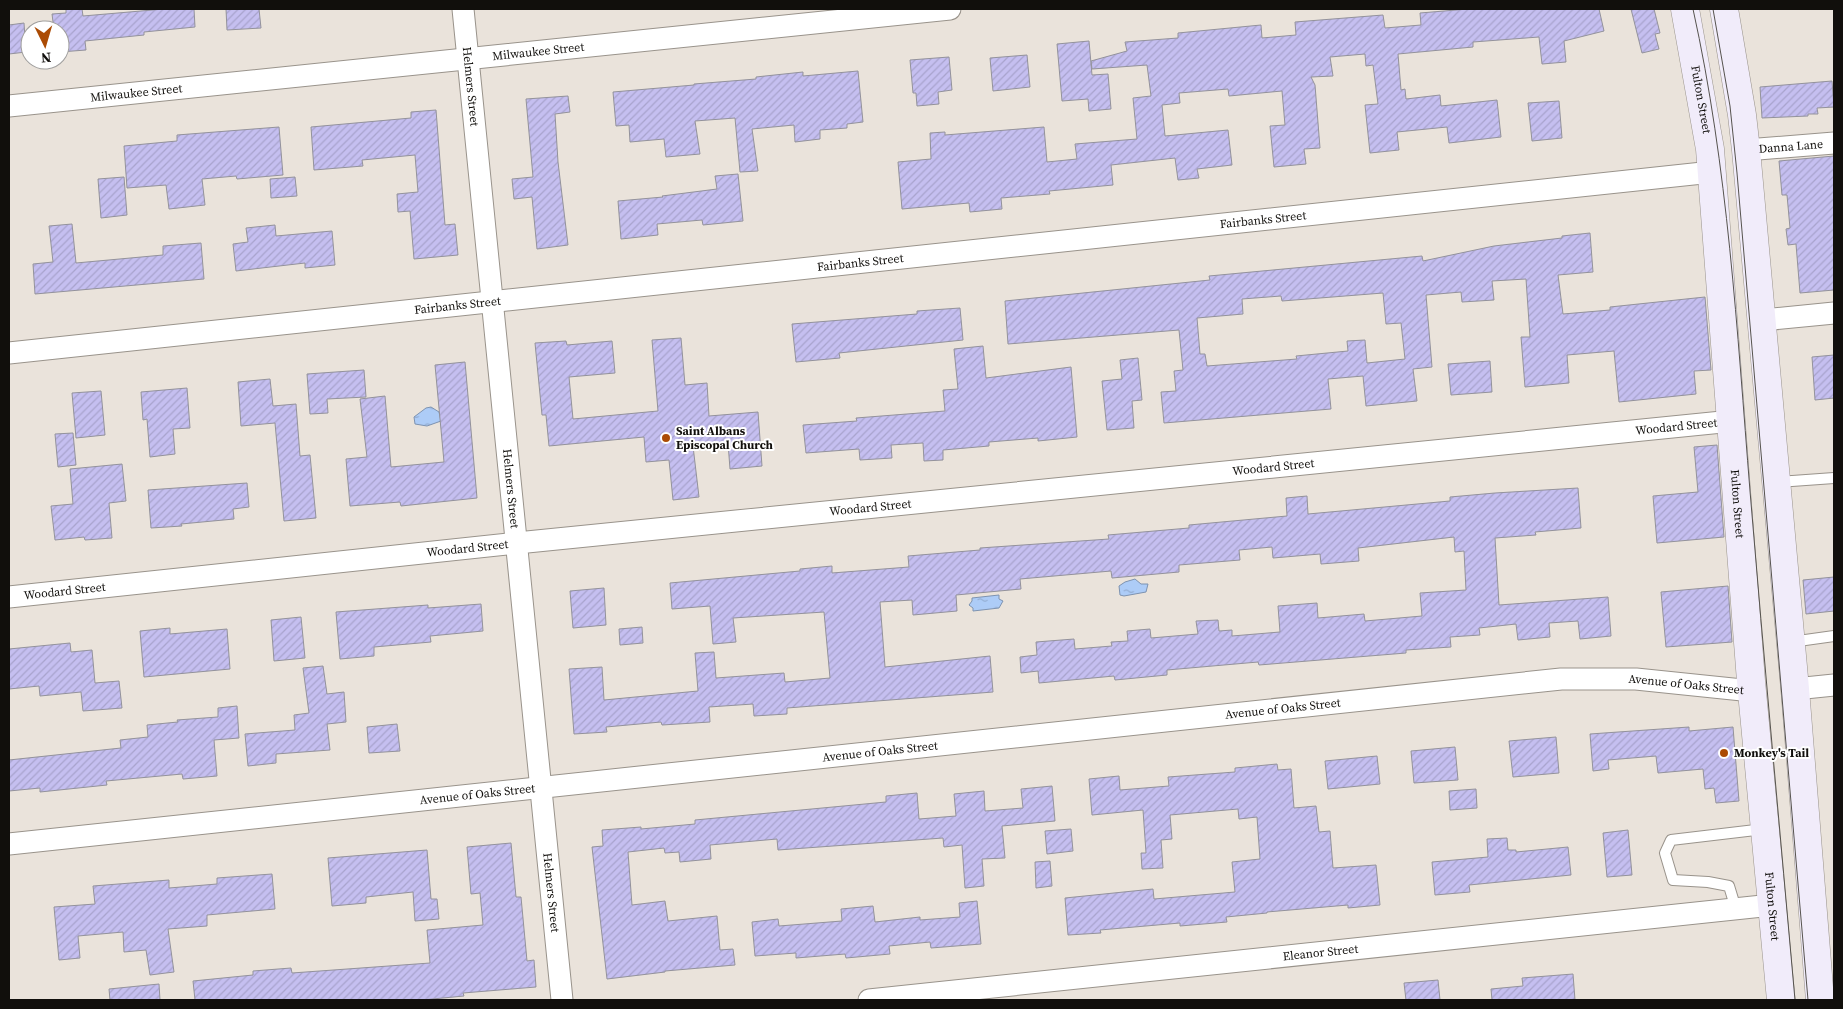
<svg xmlns="http://www.w3.org/2000/svg" width="1843" height="1009" viewBox="0 0 1843 1009" font-family="'Source Serif 4',serif">
  <defs>
    <pattern id="water-ripples" width="26" height="14" patternUnits="userSpaceOnUse" patternTransform="scale(1.25)"><rect width="26" height="14" fill="#adccf7"/><path d="M2 4q2-2 4 0t4 0M15 11q2-2 4 0t4 0" fill="none" stroke="#94aed3"/></pattern>
    <pattern id="building-hatch" width="6" height="6" patternUnits="userSpaceOnUse" patternTransform="scale(1.25)"><rect width="6" height="6" fill="#c5bff0"/><path d="M-1 1l2-2M0 6l6-6M5 7l2-2" fill="none" stroke="#a8a3cd"/></pattern>
  </defs>
  <rect width="100%" height="100%" fill="#eae3db"/>
  <g fill="url(#water-ripples)" stroke="#7e93b0">
    <polygon points="431,407 439,412 441,421 427,426 415,424 414,417 426,408"/>
    <polygon points="1135,579 1141,584 1148,584 1146,592 1124,596 1120,595 1119,586 1125,582"/>
    <polygon points="999,595 999,599 1003,601 999,608 973,611 973,608 969,605 972,601 972,598"/>
  </g>
  <g fill="url(#building-hatch)" stroke="#93929b" fill-rule="evenodd">
    <polygon points="66,9 82,9 83,16 164,9 194,9 195,27 144,32 144,35 85,41 86,50 60,52 60,30 54,30 52,14 66,13"/>
    <polygon points="226,9 259,9 261,28 227,30"/>
    <polygon points="1468,9 1599,9 1604,31 1564,41 1566,62 1542,64 1539,37 1473,42 1473,47 1398,54 1401,90 1405,89 1406,99 1440,95 1441,106 1497,100 1501,137 1449,143 1447,127 1397,132 1399,150 1370,153 1365,105 1378,104 1373,65 1366,66 1365,54 1330,57 1333,76 1311,77 1315,85 1320,148 1304,149 1306,164 1274,167 1270,126 1285,125 1282,91 1229,96 1228,89 1179,93 1180,103 1162,105 1165,136 1228,130 1232,165 1197,169 1199,178 1178,180 1175,158 1111,165 1113,185 1049,191 1050,194 1001,198 1002,209 970,212 969,203 902,209 898,162 931,159 930,133 945,132 945,135 1044,127 1047,162 1077,159 1075,144 1137,139 1133,98 1151,96 1147,65 1092,69 1091,61 1127,51 1125,42 1178,38 1178,33 1261,25 1262,38 1296,35 1295,22 1383,15 1385,28 1421,25 1420,13"/>
    <polygon points="1631,9 1654,9 1660,33 1655,34 1659,49 1642,53"/>
    <polygon points="24,23 26,52 9,54 9,25"/>
    <polygon points="1089,41 1092,75 1108,74 1111,109 1089,111 1088,99 1062,101 1057,44"/>
    <polygon points="1027,55 1030,87 993,91 990,58"/>
    <polygon points="949,57 952,90 938,92 939,104 917,106 916,93 913,93 910,60"/>
    <polygon points="858,71 863,122 847,124 847,128 820,130 820,139 795,142 794,125 752,129 758,171 740,172 735,118 695,121 700,154 666,157 664,139 630,142 629,125 616,126 613,92 694,85 694,84 756,79 756,77 803,72 803,76"/>
    <polygon points="1832,81 1834,107 1817,108 1818,114 1808,114 1808,116 1762,118 1760,87"/>
    <polygon points="568,96 570,112 555,114 558,162 568,245 537,249 532,197 514,199 512,179 533,177 526,99"/>
    <polygon points="1559,101 1562,138 1532,141 1528,103"/>
    <polygon points="436,110 445,225 455,224 458,255 414,259 410,211 398,212 397,194 418,192 415,155 362,160 363,166 314,170 311,127 411,118 411,112"/>
    <polygon points="279,127 283,175 237,179 236,176 202,179 205,205 169,209 166,185 127,188 124,146 177,141 177,135"/>
    <polygon points="1834,156 1834,290 1800,293 1796,244 1788,245 1786,229 1790,228 1787,195 1782,195 1779,161"/>
    <polygon points="738,174 743,221 703,225 702,220 657,224 658,235 621,239 618,201 663,197 662,196 717,189 715,176"/>
    <polygon points="124,177 127,215 101,218 98,179"/>
    <polygon points="295,177 297,196 271,198 270,179"/>
    <polygon points="72,224 76,263 163,255 163,246 201,243 204,279 35,294 33,264 53,262 49,226"/>
    <polygon points="275,225 276,236 332,231 335,265 305,268 305,263 236,271 233,244 248,242 246,228"/>
    <path d="M1590 233 1593 272 1558 275 1563 314 1610 310V307L1705 297 1711 370 1694 371 1696 394 1619 402 1614 351 1567 355 1569 383 1525 387 1521 337H1530L1526 279 1492 281 1494 300 1462 302 1461 292 1426 295 1432 367 1413 369 1417 401 1366 406 1363 376 1328 379 1331 409 1164 423 1161 392 1176 391 1174 371 1183 370 1179 330 1008 344 1005 301 1210 280 1209 276 1422 256 1423 261 1494 246 1562 238V236ZM1383 293 1386 324 1401 323 1405 359 1367 363 1365 340 1347 341 1348 351 1296 356 1297 359 1207 366 1205 354H1200L1197 318 1243 314 1242 299 1281 296 1282 301Z"/>
    <polygon points="960,308 963,340 839,353 840,358 796,362 792,324 917,314 917,311"/>
    <polygon points="681,338 685,385 707,383 709,416 758,412 762,466 730,469 728,443 693,446 699,497 673,500 669,460 646,462 644,437 549,446 546,415 542,415 535,343 566,341 567,345 612,341 615,373 569,377 573,419 658,411 652,340"/>
    <polygon points="983,346 986,378 1071,367 1077,437 1038,441 1038,438 989,442 989,446 943,450 943,460 924,461 923,443 891,445 892,458 860,460 859,449 806,453 803,425 857,421 856,418 945,411 943,390 958,389 954,349"/>
    <polygon points="1834,355 1834,398 1815,400 1812,357"/>
    <polygon points="1138,358 1142,400 1132,401 1134,428 1107,430 1102,381 1122,379 1120,360"/>
    <polygon points="1490,361 1492,392 1451,395 1448,364"/>
    <polygon points="465,362 477,498 401,506 400,502 350,506 346,459 367,457 360,399 385,396 391,467 444,462 435,365"/>
    <polygon points="364,370 366,397 327,399 328,413 310,414 307,374"/>
    <polygon points="270,379 273,406 296,404 300,456 310,455 316,518 284,521 275,423 241,426 238,382"/>
    <polygon points="187,388 190,428 173,429 175,454 150,457 147,419 143,420 141,392"/>
    <polygon points="101,391 105,435 76,438 72,393"/>
    <polygon points="73,433 76,465 58,467 55,434"/>
    <polygon points="1717,445 1724,537 1657,543 1653,496 1698,492 1694,447"/>
    <polygon points="122,464 126,501 109,503 112,538 85,540 84,537 55,540 51,506 73,504 70,469"/>
    <polygon points="247,483 249,507 233,509 234,519 181,524 182,526 151,528 148,490"/>
    <polygon points="1578,488 1581,528 1535,532 1536,535 1495,538 1499,605 1608,597 1611,636 1580,639 1578,621 1549,623 1550,637 1518,640 1516,624 1479,628 1480,635 1450,637 1451,647 1406,650 1406,653 1259,665 1258,662 1167,670 1167,675 1115,680 1114,676 1039,683 1038,671 1021,673 1020,657 1037,655 1036,642 1074,639 1075,649 1112,646 1111,642 1128,641 1127,631 1150,629 1151,638 1198,634 1196,621 1218,620 1219,631 1232,630 1232,636 1280,632 1278,606 1317,603 1318,618 1364,614 1365,621 1422,616 1420,593 1466,590 1464,551 1455,552 1454,537 1358,548 1359,561 1321,564 1320,554 1273,558 1272,547 1239,550 1240,560 1179,565 1179,572 1112,578 1111,571 1020,579 1021,589 956,595 957,611 913,615 912,600 880,602 885,667 990,656 993,692 787,708 787,714 754,716 753,704 709,707 710,722 662,725 661,722 606,727 607,732 574,734 569,669 602,667 604,700 698,691 695,653 714,652 716,678 784,673 785,682 830,678 824,612 733,618 736,642 713,644 710,606 672,609 670,583 800,571 800,569 832,566 832,573 909,567 908,556 980,550 980,548 1109,539 1108,535 1189,528 1189,525 1287,516 1286,498 1307,496 1308,514 1450,501 1450,497 1495,493"/>
    <polygon points="1834,577 1834,611 1806,614 1803,580"/>
    <polygon points="1728,586 1732,642 1666,647 1661,592"/>
    <polygon points="604,588 606,625 573,628 570,591"/>
    <polygon points="481,604 483,631 430,636 431,642 374,647 374,656 340,659 336,612 428,605 428,608"/>
    <polygon points="301,617 305,658 274,661 271,620"/>
    <polygon points="642,627 643,643 620,645 619,629"/>
    <polygon points="170,628 170,634 227,629 230,669 144,677 140,631"/>
    <polygon points="70,643 71,652 92,650 95,683 119,681 122,708 83,711 81,692 40,696 39,686 9,689 9,649"/>
    <polygon points="323,666 327,694 344,692 346,722 327,724 330,750 276,754 276,763 248,766 245,734 295,730 294,715 309,713 303,668"/>
    <polygon points="237,706 239,738 214,740 217,776 183,779 182,774 106,781 107,785 40,792 40,788 9,791 9,760 121,748 120,740 148,737 147,725 178,722 177,720 218,717 218,708"/>
    <polygon points="397,724 400,751 369,753 367,727"/>
    <polygon points="1689,727 1689,731 1733,727 1739,801 1716,803 1714,788 1705,789 1703,769 1658,773 1656,756 1608,760 1609,769 1593,771 1590,734"/>
    <polygon points="1556,737 1559,773 1513,777 1509,741"/>
    <polygon points="1455,747 1458,780 1414,783 1411,751"/>
    <polygon points="1377,756 1380,784 1328,789 1325,761"/>
    <polygon points="1277,764 1278,770 1291,769 1294,808 1316,806 1319,832 1330,831 1333,868 1376,865 1380,905 1348,908 1348,905 1267,912 1267,913 1226,917 1227,922 1180,926 1180,923 1100,930 1101,933 1068,935 1065,898 1153,889 1154,899 1235,892 1232,862 1260,859 1257,817 1239,819 1238,809 1170,815 1172,839 1161,840 1163,868 1142,869 1141,853 1146,853 1143,810 1092,815 1089,779 1119,776 1120,790 1169,786 1168,777 1235,772 1235,768"/>
    <polygon points="1052,786 1055,821 1002,826 1005,858 982,859 984,886 965,888 962,845 944,847 943,838 778,850 777,839 710,845 711,859 680,862 679,852 665,853 664,848 628,852 632,905 665,901 668,921 717,916 720,950 733,949 735,965 665,971 665,972 607,979 592,847 603,846 602,830 641,827 641,829 695,824 695,820 886,802 886,796 917,793 919,819 956,816 954,794 984,791 985,811 1023,808 1021,789"/>
    <polygon points="1476,789 1477,808 1450,810 1449,791"/>
    <polygon points="1071,829 1073,851 1047,854 1045,831"/>
    <polygon points="1628,830 1632,875 1607,877 1603,833"/>
    <polygon points="1507,838 1508,850 1516,850 1516,852 1568,847 1571,875 1469,885 1470,892 1435,895 1432,862 1488,857 1487,839"/>
    <polygon points="511,843 516,897 521,897 527,961 534,960 536,987 463,993 464,996 422,1000 195,1000 193,981 253,975 253,971 291,968 292,973 430,963 427,930 483,925 480,893 471,894 467,847"/>
    <polygon points="427,850 431,899 437,899 439,919 415,921 413,892 366,897 366,903 332,906 328,858"/>
    <polygon points="1050,861 1052,886 1036,888 1035,862"/>
    <polygon points="272,874 275,909 207,915 207,926 168,929 174,972 150,975 146,950 124,952 123,932 78,936 80,958 59,960 54,907 95,904 93,886 169,880 169,888 217,884 217,878"/>
    <polygon points="977,901 981,944 931,948 930,942 889,946 890,954 846,958 845,954 796,958 796,953 755,956 752,922 778,919 779,926 842,921 841,909 873,906 875,922 920,917 920,920 960,917 959,903"/>
    <polygon points="1573,974 1575,1000 1492,1000 1491,989 1523,986 1522,978"/>
    <polygon points="1438,980 1440,1000 1406,1000 1404,983"/>
    <polygon points="159,984 160,1000 110,1000 109,989"/>
  </g>
  <g fill="none" stroke-linecap="round" stroke-linejoin="round">
    <g stroke="#99938b" stroke-width="12">
      <g id="lane">
        <polyline points="1777,482 1834,478"/>
        <polyline points="1791,642 1834,636"/>
        <polyline points="1736,909 1729,886 1708,882 1673,880 1665,853 1671,840 1764,829"/>
      </g>
    </g>
    <g stroke="#99938b" stroke-width="23">
      <g id="street">
        <path id="s1" d="M463 9 562 1000"/>
        <path id="s2" d="M9 106 950 9"/>
        <path id="s3" d="M1746 150 1834 143"/>
        <polyline points="1763,320 1834,313"/>
        <path id="s4" d="M9 353 1712 172"/>
        <path id="s5" d="M9 597 517 543 1732 421"/>
        <polyline points="1795,689 1834,685"/>
        <path id="s6" d="M9 844 1561 679H1636L1752 691"/>
        <path id="s7" d="M869 1000 1772 905"/>
      </g>
    </g>
    <g stroke="#99938b" stroke-width="29">
      <g id="secondary">
        <path id="s8" d="M1685 9 1710 149 1751 681 1781 1000"/>
        <polyline points="1724,9 1742,115 1746,150 1795,689 1820,1000"/>
      </g>
    </g>
    <use href="#lane" stroke="#fff" stroke-width="10"/>
    <use href="#street" stroke="#fff" stroke-width="21"/>
    <use href="#secondary" stroke="#f1ecfa" stroke-width="28"/>
    <g stroke="#56534e" stroke-width="1">
      <path d="M1693 9C1728 167 1737 330 1750 491 1764 661 1780 831 1795 1000"/>
      <polyline points="1713,9 1730,106 1737,173 1808,1000"/>
    </g>
  </g>
  <g fill="#ab4b04" stroke="#fff" stroke-width="2">
    <circle cx="666" cy="438" r="5"/>
    <circle cx="1724" cy="753" r="5"/>
  </g>
  <g text-anchor="middle" dominant-baseline="central" stroke-width="4" stroke-linejoin="round" paint-order="stroke">
    <g font-size="12" fill="#110f0c" stroke="#fff">
      <text stroke="none"><textPath href="#s2" startOffset="532">Milwaukee Street</textPath></text>
      <text stroke="none"><textPath href="#s1" startOffset="78">Helmers Street</textPath></text>
      <text stroke="none"><textPath href="#s2" startOffset="128">Milwaukee Street</textPath></text>
      <text stroke="none"><textPath href="#s8" startOffset="92">Fulton Street</textPath></text>
      <text stroke="none"><textPath href="#s3" startOffset="45">Danna Lane</textPath></text>
      <text stroke="none"><textPath href="#s4" startOffset="1261">Fairbanks Street</textPath></text>
      <text stroke="none"><textPath href="#s4" startOffset="856">Fairbanks Street</textPath></text>
      <text stroke="none"><textPath href="#s4" startOffset="451">Fairbanks Street</textPath></text>
      <text stroke="none"><textPath href="#s5" startOffset="1676">Woodard Street</textPath></text>
      <text stroke="none"><textPath href="#s5" startOffset="1271">Woodard Street</textPath></text>
      <text stroke="none"><textPath href="#s1" startOffset="482">Helmers Street</textPath></text>
      <text stroke="none"><textPath href="#s8" startOffset="498">Fulton Street</textPath></text>
      <text stroke="none"><textPath href="#s5" startOffset="866">Woodard Street</textPath></text>
      <text stroke="none"><textPath href="#s5" startOffset="461">Woodard Street</textPath></text>
      <text stroke="none"><textPath href="#s5" startOffset="56">Woodard Street</textPath></text>
      <text stroke="none"><textPath href="#s6" startOffset="1686">Avenue of Oaks Street</textPath></text>
      <text stroke="none"><textPath href="#s6" startOffset="1281">Avenue of Oaks Street</textPath></text>
      <text stroke="none"><textPath href="#s6" startOffset="876">Avenue of Oaks Street</textPath></text>
      <text stroke="none"><textPath href="#s6" startOffset="471">Avenue of Oaks Street</textPath></text>
      <text stroke="none"><textPath href="#s1" startOffset="888">Helmers Street</textPath></text>
      <text stroke="none"><textPath href="#s8" startOffset="902">Fulton Street</textPath></text>
      <text stroke="none"><textPath href="#s7" startOffset="454">Eleanor Street</textPath></text>
    </g>
    <g font-size="12" font-weight="bold" fill="#110f0c" stroke="#fff" text-anchor="start">
      <text x="676" y="431">Saint Albans<tspan x="676" dy="14">Episcopal Church</tspan></text>
      <text x="1734" y="753">Monkey's Tail</text>
    </g>
  </g>
  <rect width="1843" height="1009" fill="none" stroke="#110f0c" stroke-width="20"/>
  <g transform="translate(45 45) rotate(175)"><circle r="24" fill="#ffffff" stroke="#a09f9e"/>
  <path d="M0-4L9 19L0 12L-9 19Z" fill="#ab4b04"/>
  <text y="-8" font-size="14" font-weight="bold" text-anchor="middle" fill="#110f0c">N</text>
  </g>
</svg>
